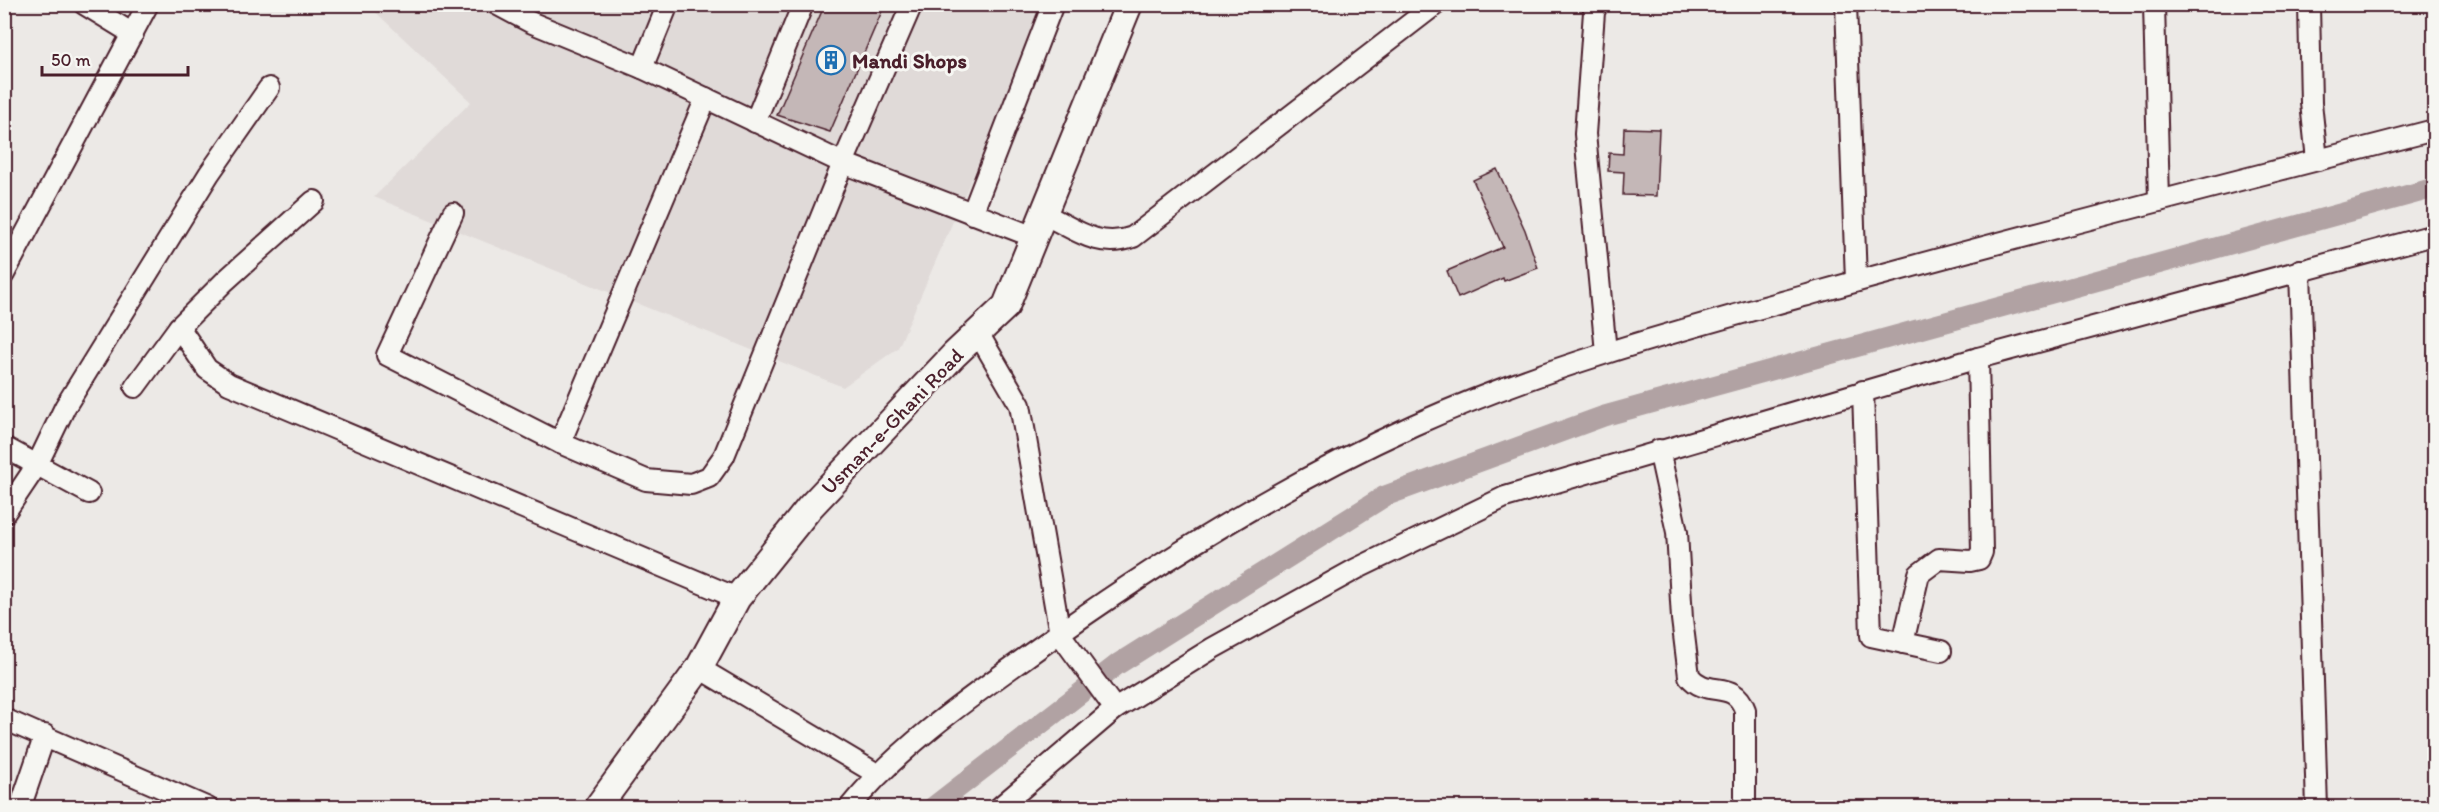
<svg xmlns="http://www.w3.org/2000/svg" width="2439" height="812" viewBox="0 0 2439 812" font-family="Itim,sans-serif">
  <rect width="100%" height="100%" fill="#ece9e6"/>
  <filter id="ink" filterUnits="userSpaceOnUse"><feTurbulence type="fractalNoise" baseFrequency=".0167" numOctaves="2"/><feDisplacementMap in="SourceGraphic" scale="12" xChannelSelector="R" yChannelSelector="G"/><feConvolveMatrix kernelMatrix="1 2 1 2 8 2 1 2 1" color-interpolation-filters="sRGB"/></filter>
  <g filter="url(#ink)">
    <polygon fill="#e0dad8" points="368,5 1047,5 898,348 843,387 374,197 471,102"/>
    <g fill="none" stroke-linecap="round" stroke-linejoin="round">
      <polyline stroke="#b1a2a3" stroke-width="21" points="932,808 1118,664 1385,496 1604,416 2434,188"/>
    </g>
    <g fill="#c4b7b7" stroke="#4a1f2b" stroke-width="1.5">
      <polygon points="825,4 885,4 830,132 777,115"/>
      <polygon points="1624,128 1659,129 1656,196 1623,195 1624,172 1608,171 1609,153 1623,154"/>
      <polygon points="1497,169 1525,230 1538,268 1504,281 1503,278 1458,298 1447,271 1503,247 1473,180"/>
    </g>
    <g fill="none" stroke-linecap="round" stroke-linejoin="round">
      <g stroke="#4a1f2b" stroke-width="24">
        <g id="minor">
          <polyline points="84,4 133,34"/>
          <polyline points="496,4 530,22 642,68 843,163 1034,237"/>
          <polyline points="1598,4 1594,12 1585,134 1606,352"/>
          <polyline points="1846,4 1856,281"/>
          <polyline points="2154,4 2159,201"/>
          <polyline points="2309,4 2311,103 2317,160"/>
          <polyline points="642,68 668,4"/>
          <polyline points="755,122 803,4"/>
          <polyline points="453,213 387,355 560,443 646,480 691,484 709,477 724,456 843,163 912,4"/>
          <polyline points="972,214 1053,4"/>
          <path d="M1044 214C1074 229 1099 250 1133 237L1436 4"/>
          <polyline points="2300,270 2317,808"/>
          <polyline points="4,274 148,4"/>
          <polyline points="179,327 207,369 229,384 737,598"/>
          <polyline points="978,333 1020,405 1060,634 1115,709"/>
          <polyline points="135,387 179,327 225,281 314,201"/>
          <polyline points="1863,391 1871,636 1941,651"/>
          <polyline points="560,443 706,98"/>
          <polyline points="4,447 89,493"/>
          <path d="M1659 450 1677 532 1682 619 1689 676C1707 699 1734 678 1745 710V808"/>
          <polyline points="4,514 37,465 65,407 209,174 269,88"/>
          <polyline points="1903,643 1919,574 1939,559 1970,561 1979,559 1982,552 1978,358"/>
          <polyline points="699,668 877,774"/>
          <polyline points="4,719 208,808"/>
          <polyline points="20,808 45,735"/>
          <path d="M849 808C905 739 987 686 1058 634 1171 554 1287 483 1414 425 1545 366 1684 329 1822 291 2026 234 2230 183 2434 130"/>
          <polyline points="999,808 1115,709 1213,648 1356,569 1505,497 1978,358 2434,235"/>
        </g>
      </g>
      <g stroke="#4a1f2b" stroke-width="30">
        <polyline id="major" points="597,808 699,668 737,598 810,507 954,355 1006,306 1129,4"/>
      </g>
      <use href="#minor" stroke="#f6f6f2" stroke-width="20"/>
      <use href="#major" stroke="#f6f6f2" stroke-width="26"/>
    </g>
  </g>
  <defs>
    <g id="building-ring" transform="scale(1.5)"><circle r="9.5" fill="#f6f6f2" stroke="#1f6fb2" stroke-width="1.5"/><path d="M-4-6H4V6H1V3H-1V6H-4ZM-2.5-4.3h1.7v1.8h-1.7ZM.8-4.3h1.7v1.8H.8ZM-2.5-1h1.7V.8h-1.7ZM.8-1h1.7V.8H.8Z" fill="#1f6fb2"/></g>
  </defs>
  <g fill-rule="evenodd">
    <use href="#building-ring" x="831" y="60"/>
  </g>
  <g text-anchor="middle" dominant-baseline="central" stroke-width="6" stroke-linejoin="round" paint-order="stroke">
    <g font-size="21" font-weight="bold" fill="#4a1f2b" stroke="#f6f6f2" text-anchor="start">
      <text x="852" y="60">Mandi Shops</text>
    </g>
    <g font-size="21" fill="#4a1f2b" stroke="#f6f6f2">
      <text transform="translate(892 421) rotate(-46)">Usman-e-Ghani Road</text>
    </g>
  </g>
  <rect width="2439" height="812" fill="none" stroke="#f6f6f2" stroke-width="24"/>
  <rect x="12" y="12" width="2415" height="788" fill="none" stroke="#4a1f2b" stroke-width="2" filter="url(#ink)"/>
  <path d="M42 66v9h146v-9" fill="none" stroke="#4a1f2b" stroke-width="3"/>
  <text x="51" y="66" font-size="18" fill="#4a1f2b" stroke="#f6f6f2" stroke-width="4.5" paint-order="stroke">50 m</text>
</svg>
